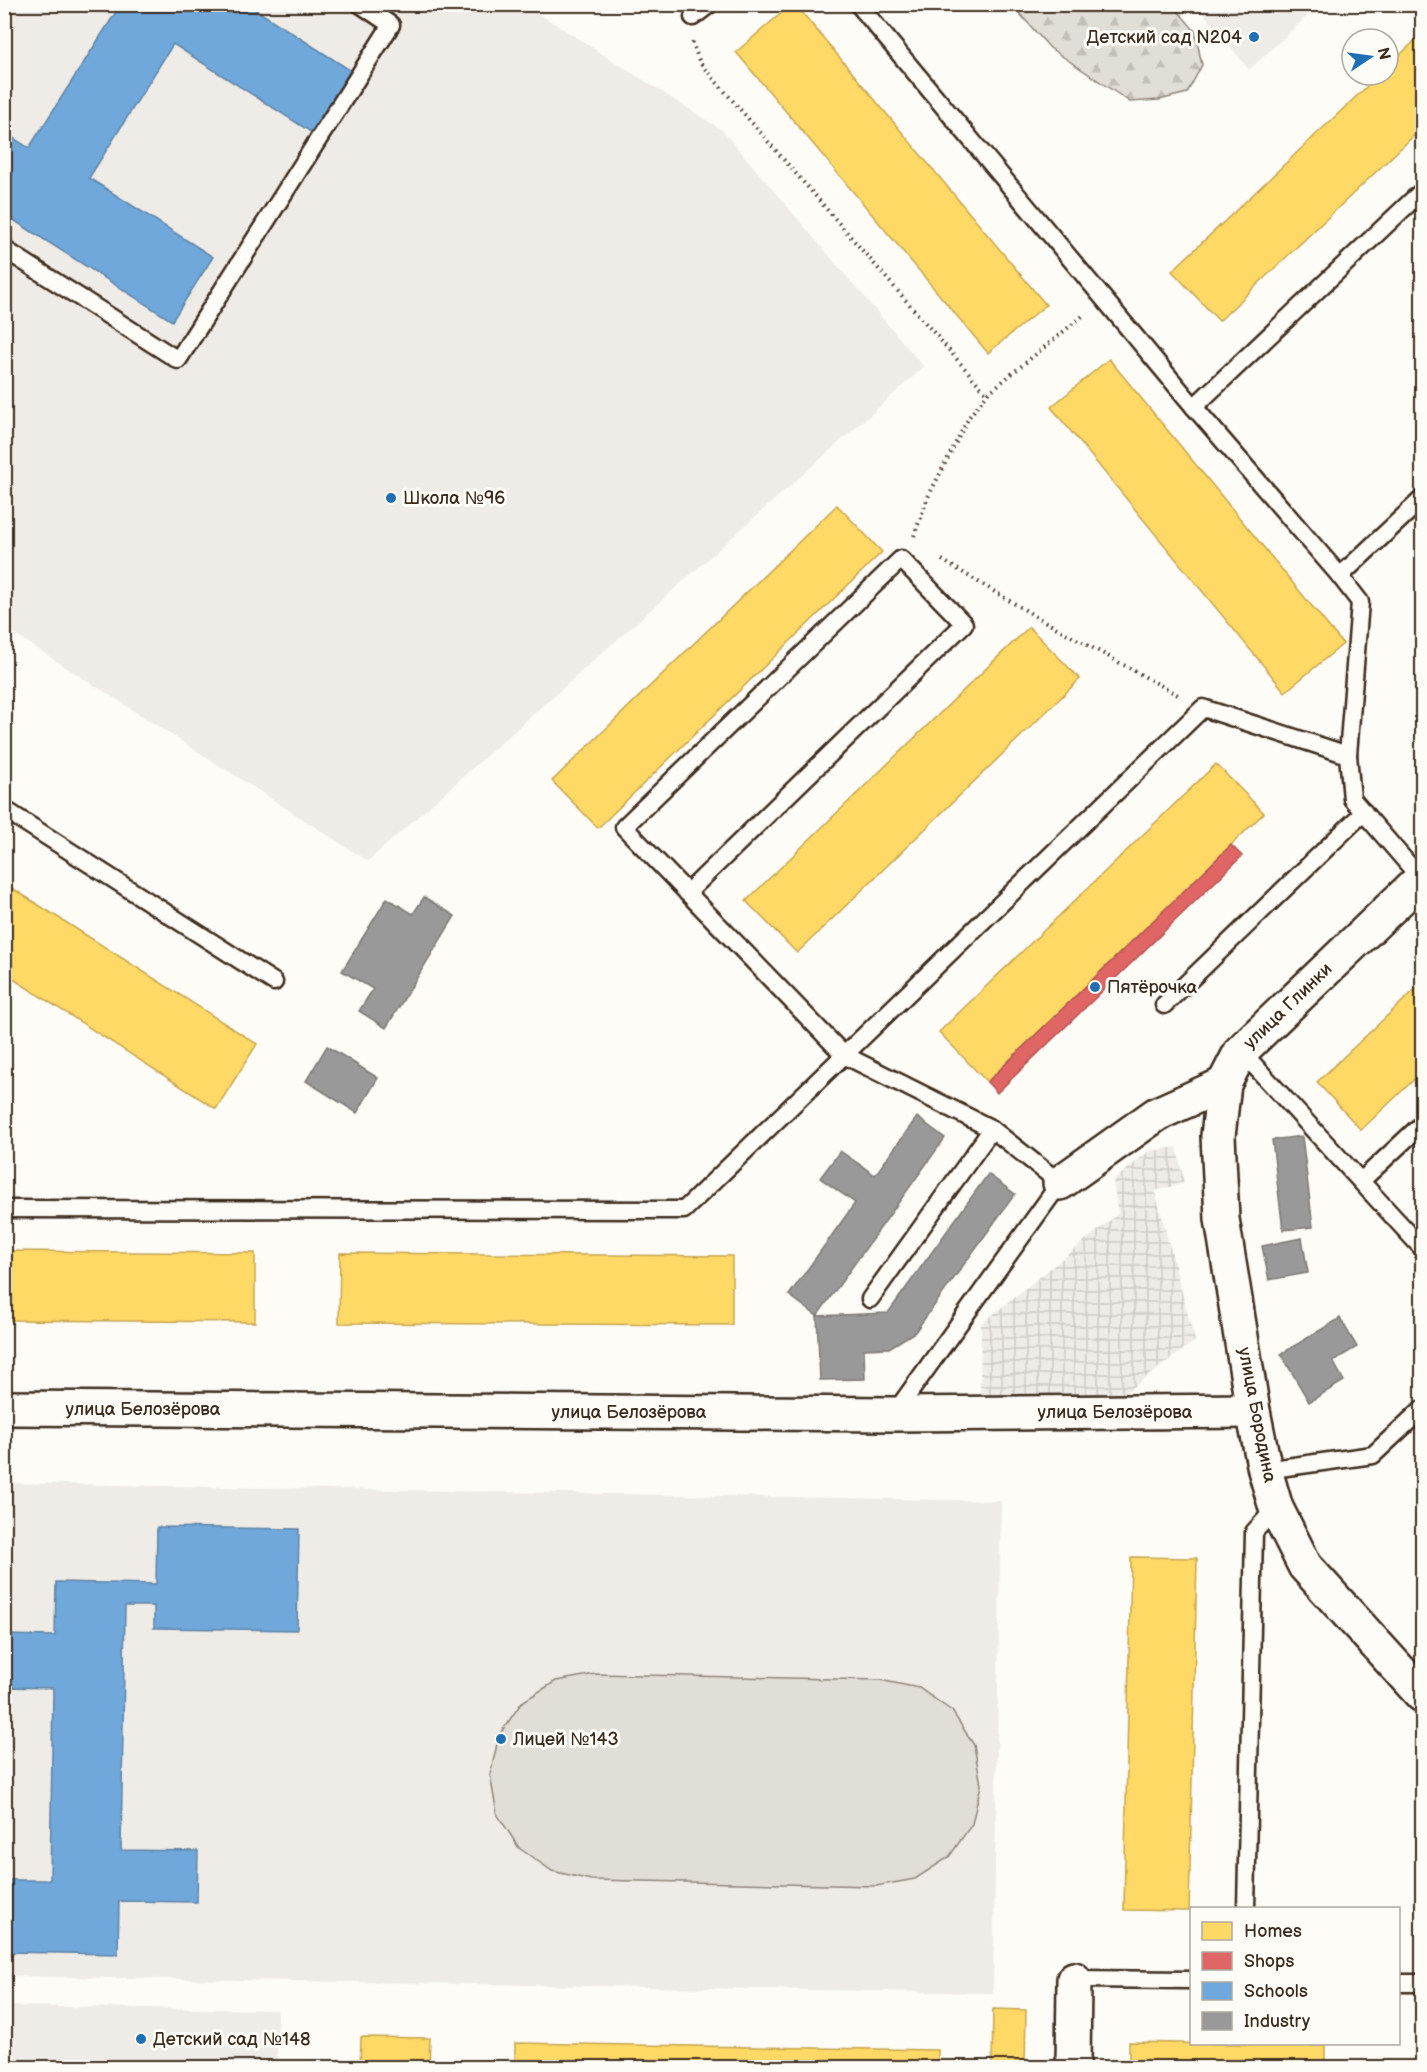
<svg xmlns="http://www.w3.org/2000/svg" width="1427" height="2072" viewBox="0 0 1427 2072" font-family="'Balsamiq Sans',sans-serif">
  <defs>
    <pattern id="industrial-grid" width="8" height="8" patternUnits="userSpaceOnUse" patternTransform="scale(1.5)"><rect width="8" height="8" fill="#efece7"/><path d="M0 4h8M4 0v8" fill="none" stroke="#cecbc6"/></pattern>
    <pattern id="forest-firs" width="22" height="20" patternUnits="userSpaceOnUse" patternTransform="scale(1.5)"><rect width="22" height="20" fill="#e1ded7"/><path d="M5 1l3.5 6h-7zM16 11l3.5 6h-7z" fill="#c2bfb8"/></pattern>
  </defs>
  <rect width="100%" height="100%" fill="#fdfcf7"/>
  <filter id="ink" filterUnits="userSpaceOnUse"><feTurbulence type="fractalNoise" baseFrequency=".0167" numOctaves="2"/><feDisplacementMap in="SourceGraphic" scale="12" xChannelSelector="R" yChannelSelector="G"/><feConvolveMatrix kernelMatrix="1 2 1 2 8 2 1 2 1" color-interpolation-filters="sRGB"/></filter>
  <g filter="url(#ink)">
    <g fill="#efece7">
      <polygon points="4,5 525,5 722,130 924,367 368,861 5,628"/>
      <polygon points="1197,5 1319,5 1249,70"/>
      <polygon points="5,1483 1001,1501 993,1993 5,1976"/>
      <polygon points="5,2006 278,2010 277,2067 5,2067"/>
    </g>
    <polygon fill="url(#industrial-grid)" points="1177,1147 1184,1183 1155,1191 1195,1341 1120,1397 980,1398 981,1324 1118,1214 1113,1181 1149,1151"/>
    <polygon fill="url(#forest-firs)" stroke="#8e847a" stroke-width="1.5" points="1012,5 1173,5 1195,31 1202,65 1187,93 1159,100 1130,102 1050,48"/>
    <polygon fill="#e1ded7" stroke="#8e847a" stroke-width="1.5" points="595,1674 880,1680 919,1688 952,1711 974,1745 981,1785 972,1824 949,1857 915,1879 876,1886 591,1880 552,1871 519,1848 497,1814 490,1775 499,1735 522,1702 556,1681"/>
    <g fill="#ffd966" stroke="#c4a450" stroke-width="1.5">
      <polygon points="792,4 795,4 1046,305 988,353 736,52"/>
      <polygon points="1422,34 1422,128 1219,321 1172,271 1379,75 1388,75 1388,66"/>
      <polygon points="1109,359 1343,644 1285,692 1051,407"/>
      <polygon points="837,505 882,552 598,828 552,781"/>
      <polygon points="1029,627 1080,679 797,953 746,901"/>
      <polygon points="1216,764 1264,813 987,1082 939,1032"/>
      <polygon points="4,883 257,1044 216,1109 4,973"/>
      <polygon points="1422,983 1422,1072 1361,1130 1317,1082"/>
      <polygon points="4,1251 255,1253 255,1322 4,1320"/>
      <polygon points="340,1253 732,1256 732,1325 339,1323"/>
      <polygon points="1131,1557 1197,1558 1189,1911 1124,1910"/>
      <polygon points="993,2009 1026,2010 1025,2068 992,2068"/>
      <polygon points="361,2037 430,2038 429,2068 360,2068"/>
      <polygon points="1129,2042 1325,2046 1325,2068 1129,2068"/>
      <polygon points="515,2043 938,2050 938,2068 515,2068"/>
    </g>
    <polygon fill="#e06666" stroke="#ae5450" stroke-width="1.5" points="1231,845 1242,856 997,1093 987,1082"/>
    <g fill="#6fa8dc" stroke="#5f82a3" stroke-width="1.5">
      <polygon points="104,4 247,4 353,72 314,134 173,44 89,178 213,257 172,321 4,214 4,132 29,148 116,12"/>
      <polygon points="157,1527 299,1529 297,1630 154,1628 154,1606 125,1606 121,1850 198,1851 197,1902 119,1901 118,1954 4,1952 4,1880 50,1880 53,1688 4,1687 4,1635 55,1636 56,1582 156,1584"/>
    </g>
    <g fill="#999" stroke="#7d7874" stroke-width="1.5">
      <polygon points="424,897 455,916 386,1028 359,1011 373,989 342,971 387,898 413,914"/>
      <polygon points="327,1046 378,1078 357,1113 306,1081"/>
      <polygon points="917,1117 945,1138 817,1316 789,1295 855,1203 820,1178 840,1151 875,1175"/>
      <polygon points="1302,1136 1313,1227 1283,1230 1272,1140"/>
      <polygon points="988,1174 1015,1194 915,1332 889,1348 864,1349 865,1379 820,1380 817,1316 888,1313"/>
      <polygon points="1302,1238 1308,1273 1269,1280 1262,1246"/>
      <polygon points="1340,1318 1357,1347 1333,1361 1344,1381 1309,1402 1281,1354"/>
    </g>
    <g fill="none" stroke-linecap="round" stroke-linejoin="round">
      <g stroke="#3b2a1e" stroke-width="21">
        <g id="service">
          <polyline points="858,4 1194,407 1340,576 1360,602 1348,755 1352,799 1421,879"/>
          <polyline points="693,17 710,4"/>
          <polyline points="4,249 178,360 391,25 360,4"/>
          <polyline points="1194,407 1422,191"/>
          <polyline points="1340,576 1422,499"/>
          <polyline points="4,809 274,982"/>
          <polyline points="687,893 964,624 901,559 624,827 844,1055 992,1129 1060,1183 894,1414"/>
          <polyline points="1164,1005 1364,812"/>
          <polyline points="1241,1051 1422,1248"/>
          <polyline points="1361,1181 1422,1124"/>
          <polyline points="4,1209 684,1210 1203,708 1348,755"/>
          <polyline points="870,1299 992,1129"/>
          <polyline points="1265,1470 1373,1455 1422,1409"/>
          <polyline points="1246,1908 1254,1532 1276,1508"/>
          <polyline points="1074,1979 1192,1980"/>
          <polyline points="1398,1983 1422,1983"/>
        </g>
      </g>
      <g stroke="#3b2a1e" stroke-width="38">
        <g id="minor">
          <polyline points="1060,1183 1157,1114 1224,1084"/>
          <polyline points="1073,2068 1074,1979"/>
        </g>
      </g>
      <g stroke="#3b2a1e" stroke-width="38">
        <g id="tertiary">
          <polyline points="1422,878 1241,1051 1224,1084 1218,1136 1222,1219 1253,1411 1265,1470 1276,1508 1305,1566 1422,1695"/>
          <polyline points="4,1408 894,1414 1253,1411"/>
        </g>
      </g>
      <g stroke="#3b2a1e" stroke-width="4" stroke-dasharray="1.5 4.5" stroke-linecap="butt">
        <polyline points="692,42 700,63 987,394"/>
        <polyline points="914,536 928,497 969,417 987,394 1085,314"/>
        <polyline points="942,560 1035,616 1178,695"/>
      </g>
      <use href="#service" stroke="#fdfcf7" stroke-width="16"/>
      <use href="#minor" stroke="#fdfcf7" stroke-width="33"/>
      <use href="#tertiary" stroke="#fdfcf7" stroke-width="33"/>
    </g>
  </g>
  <g fill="#1f6fb2" stroke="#fdfcf7" stroke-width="2">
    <circle cx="1254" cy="37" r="6"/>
    <circle cx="391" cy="498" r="6"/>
    <circle cx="1095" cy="987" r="6"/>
    <circle cx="501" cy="1739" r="6"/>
    <circle cx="141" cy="2039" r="6"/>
  </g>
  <g text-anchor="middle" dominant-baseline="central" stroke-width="6" stroke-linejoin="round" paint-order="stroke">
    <g font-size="18" fill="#3b2a1e" stroke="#fdfcf7" text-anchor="start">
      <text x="1242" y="37" text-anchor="end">Детский сад N204</text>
      <text x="403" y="498">Школа №96</text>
      <text x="1107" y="987">Пятёрочка</text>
      <text x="513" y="1739">Лицей №143</text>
      <text x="153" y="2039">Детский сад №148</text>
    </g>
    <g font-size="18" fill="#3b2a1e" stroke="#fdfcf7">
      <text transform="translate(1288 1006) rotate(-44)">улица Глинки</text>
      <text x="143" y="1409">улица Белозёрова</text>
      <text x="629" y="1412">улица Белозёрова</text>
      <text x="1115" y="1412">улица Белозёрова</text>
      <text transform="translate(1257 1415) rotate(79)">улица Бородина</text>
    </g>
  </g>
  <rect width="1427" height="2072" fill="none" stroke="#fdfcf7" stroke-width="24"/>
  <rect x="12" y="12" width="1403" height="2048" fill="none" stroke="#3b2a1e" stroke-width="2" filter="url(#ink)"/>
  <rect x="1190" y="1907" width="210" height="138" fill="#fdfcf7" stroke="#afa8a0" stroke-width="1.5"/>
  <rect x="1202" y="1922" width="30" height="18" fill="#ffd966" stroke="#afa8a0" stroke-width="1.5"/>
  <text x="1244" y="1937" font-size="18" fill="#3b2a1e">Homes</text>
  <rect x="1202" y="1952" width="30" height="18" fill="#e06666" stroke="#afa8a0" stroke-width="1.5"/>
  <text x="1244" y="1967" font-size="18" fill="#3b2a1e">Shops</text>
  <rect x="1202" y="1982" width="30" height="18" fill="#6fa8dc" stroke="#afa8a0" stroke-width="1.5"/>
  <text x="1244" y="1997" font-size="18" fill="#3b2a1e">Schools</text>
  <rect x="1202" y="2012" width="30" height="18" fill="#999999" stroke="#afa8a0" stroke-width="1.5"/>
  <text x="1244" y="2027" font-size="18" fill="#3b2a1e">Industry</text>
  <g transform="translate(1370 57) rotate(77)"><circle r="28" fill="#fdfcf7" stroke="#afa8a0" stroke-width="1.5"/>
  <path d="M0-4.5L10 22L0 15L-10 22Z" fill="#1f6fb2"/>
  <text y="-9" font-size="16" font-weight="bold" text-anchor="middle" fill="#3b2a1e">N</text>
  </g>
</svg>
